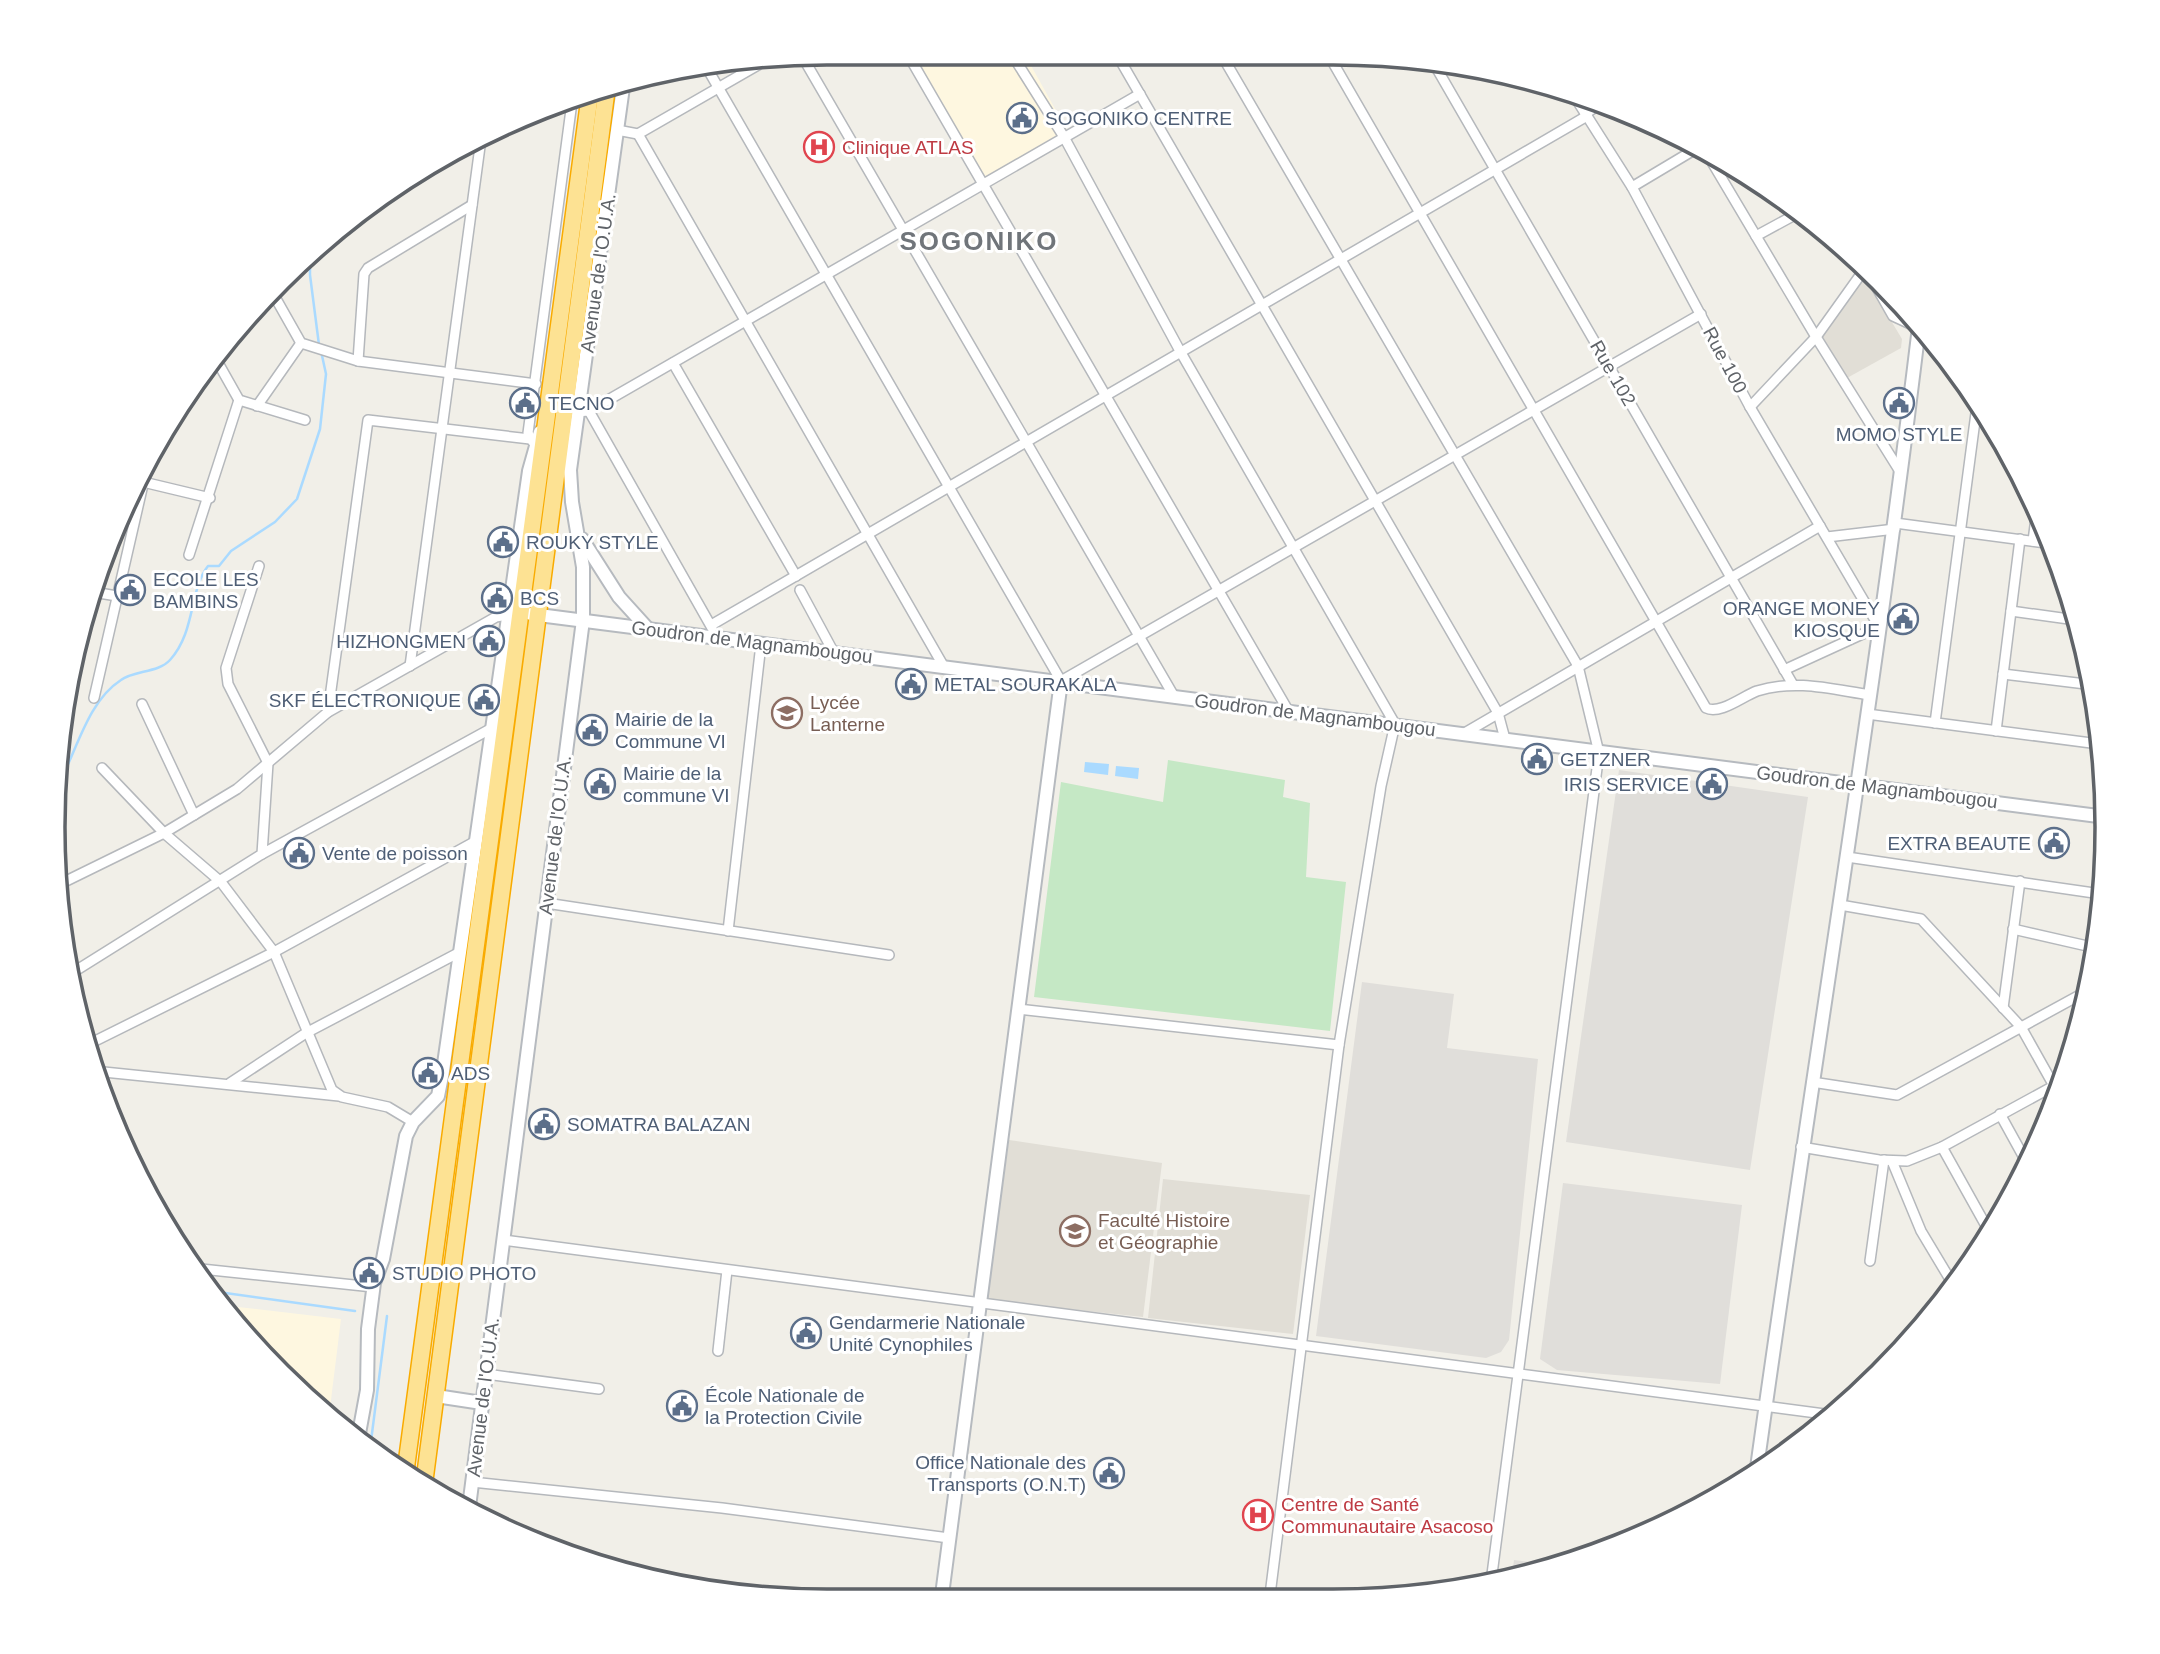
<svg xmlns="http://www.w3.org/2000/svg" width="2160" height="1654" viewBox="0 0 2160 1654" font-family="Helvetica,sans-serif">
  <rect width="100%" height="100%" fill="#f1efe8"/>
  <g fill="#fef7e0">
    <polygon points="910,53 1024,53 1068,132 984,182"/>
    <polygon points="238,1307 341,1319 329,1416 280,1375 236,1322"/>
  </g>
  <g fill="#e0deda">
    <polygon points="1619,770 1808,797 1750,1170 1566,1142"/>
    <polygon points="1362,982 1454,994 1447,1048 1538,1059 1509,1340 1501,1352 1486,1358 1316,1336"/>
    <polygon points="1563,1183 1742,1205 1720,1384 1557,1370 1540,1359"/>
    <polygon points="1514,1560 1559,1566 1512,1577"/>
  </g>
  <g fill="#e1ded6">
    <polygon points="1862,278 1866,279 1902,339 1901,348 1847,378 1821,337"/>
    <polygon points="1009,1140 1162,1163 1143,1317 987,1300"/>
    <polygon points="1163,1179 1310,1195 1293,1334 1148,1318"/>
  </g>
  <polygon fill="#c5e8c5" points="1168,760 1285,780 1283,797 1310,803 1306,877 1346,882 1330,1031 1034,997 1061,782 1163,802"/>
  <g fill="#aadaff">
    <polygon points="1085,762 1109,764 1108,775 1084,772"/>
    <polygon points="1116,766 1139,768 1138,779 1115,776"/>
  </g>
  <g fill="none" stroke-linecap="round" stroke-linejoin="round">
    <g stroke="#aadaff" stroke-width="2.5">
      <polyline points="310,256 310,275 319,345"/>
      <path d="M58 785C77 751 87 702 121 680 135 670 158 673 170 660 196 631 189 590 208 566H219L231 551 275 522 297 499 320 429 326 374 321 351"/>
      <polyline points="211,1291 355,1311"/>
      <polyline points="370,1449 387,1316"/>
    </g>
    <g stroke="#b5b8bc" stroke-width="12">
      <g id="street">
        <polyline points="907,53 1289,712"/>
        <polyline points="1011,53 1064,137 1180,351 1395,724 1381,786 1339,1045 1270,1595"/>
        <polyline points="1116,53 1498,713 1505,739"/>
        <polyline points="1221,54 1578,666 1599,753 1491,1582"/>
        <path d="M1328 54 1706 708C1720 715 1743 696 1757 691 1796 679 1830 689 1870 695"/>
        <polyline points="802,56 1175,698"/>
        <polyline points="1433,62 1792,683"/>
        <polyline points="707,68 1061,681 1701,314"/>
        <polyline points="1573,94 1632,187 1750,407 1878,625"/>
        <polyline points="1585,114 1600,104"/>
        <polyline points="617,130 638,134 765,61"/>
        <polyline points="638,134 944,667"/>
        <polyline points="1706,152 1816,337 1901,473"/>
        <polyline points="1632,187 1699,147"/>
        <polyline points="1756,236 1802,211"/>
        <polyline points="1864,265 1893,316 1919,328"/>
        <polyline points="271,290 301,343 358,361 536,384"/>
        <polyline points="217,361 239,400 305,420"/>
        <polyline points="358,361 364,274 368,268 472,205"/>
        <polyline points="673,363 796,576"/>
        <polyline points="257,406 301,343"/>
        <polyline points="1750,407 1816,337 1866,267"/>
        <polyline points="589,411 712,628"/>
        <polyline points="575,412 589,411 1140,94"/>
        <polyline points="533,442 528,433 572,102"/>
        <polyline points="139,481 210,498"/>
        <polyline points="1895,523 2053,544"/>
        <polyline points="1827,537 1895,529"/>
        <polyline points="2033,541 2037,510"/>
        <polyline points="189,555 239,400"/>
        <polyline points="800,590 834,653"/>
        <polyline points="93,592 117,596"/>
        <polyline points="2011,611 2076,620"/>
        <polyline points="713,624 1587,116"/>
        <polyline points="410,666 481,139"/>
        <polyline points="1784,670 1880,626"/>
        <polyline points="2003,674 2094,685"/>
        <polyline points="94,698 150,454"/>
        <polyline points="142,704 194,815"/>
        <polyline points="328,712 368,420 530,439"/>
        <polyline points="1867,714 2099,744"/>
        <polyline points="1935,723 1978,398"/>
        <polyline points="1996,731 2020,539"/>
        <polyline points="1463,734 1820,526"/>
        <polyline points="102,768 164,833 221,882 274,952 332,1090 342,1097 388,1107 413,1122"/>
        <polyline points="262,854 492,728"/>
        <polyline points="1847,857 2101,894"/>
        <polyline points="60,884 164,833 237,789 328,712 496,617 513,614"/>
        <polyline points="546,903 889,955"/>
        <polyline points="1840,905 1921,919 2021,1027 2058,1093"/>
        <polyline points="2013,929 2096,948"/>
        <polyline points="728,931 761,644"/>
        <polyline points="72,973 262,854 268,763 228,684 226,668 259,566"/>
        <polyline points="2003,1008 2020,881"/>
        <polyline points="1018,1009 1339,1045"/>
        <polyline points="85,1046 274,952 476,841"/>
        <polyline points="94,1071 339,1096"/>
        <polyline points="1812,1082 1897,1095 2089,990"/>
        <polyline points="230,1083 306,1033 460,952"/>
        <polyline points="2000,1114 2027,1163"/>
        <polyline points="1801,1147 1879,1160 1907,1161 1942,1147 2061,1082"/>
        <polyline points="1942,1147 1990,1233"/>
        <polyline points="1892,1161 1921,1231 1954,1286"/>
        <polyline points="503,1240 1832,1415"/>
        <polyline points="1870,1261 1884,1160"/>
        <polyline points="192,1268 373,1287"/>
        <polyline points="718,1351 727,1270"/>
        <polyline points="486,1374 599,1389"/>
        <polyline points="472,1482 722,1508 949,1538"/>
      </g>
    </g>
    <g stroke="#b6babf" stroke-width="16">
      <g id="secondary">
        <polyline points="582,539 619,597 648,629"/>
        <polyline points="531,614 2106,817"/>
        <polyline points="436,1396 482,1403"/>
        <polyline points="358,1439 367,1390 368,1329 374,1283 383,1259 406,1136 413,1122 438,1096 443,1071 529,471 540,432"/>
        <path d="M1756 1475C1809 1091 1873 710 1919 327"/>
        <polyline points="469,1507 583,620 583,567 572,502 570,470 624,80"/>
        <polyline points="942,1595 1061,681"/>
      </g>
    </g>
    <g stroke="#f9ab00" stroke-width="19">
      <g id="highway">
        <polyline points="405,1475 590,94"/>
        <polyline points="424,1484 607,87"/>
      </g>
    </g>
    <use href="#street" stroke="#fff" stroke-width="9"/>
    <use href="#secondary" stroke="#fff" stroke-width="12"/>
    <use href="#highway" stroke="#fde293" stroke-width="16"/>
  </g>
  <defs>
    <g id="civic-ring" transform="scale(1.575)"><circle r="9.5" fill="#fff" stroke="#5c6f8a" stroke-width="1.5"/><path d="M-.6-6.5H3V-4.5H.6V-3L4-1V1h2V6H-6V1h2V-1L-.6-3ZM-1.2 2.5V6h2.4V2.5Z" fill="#5c6f8a"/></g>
    <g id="hospital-ring" transform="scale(1.575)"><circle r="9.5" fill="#fff" stroke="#e0444e" stroke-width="1.5"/><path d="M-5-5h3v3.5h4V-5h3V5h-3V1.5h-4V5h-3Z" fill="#e0444e"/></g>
    <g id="school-ring" transform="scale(1.575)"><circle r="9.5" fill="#fff" stroke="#8d6e63" stroke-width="1.5"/><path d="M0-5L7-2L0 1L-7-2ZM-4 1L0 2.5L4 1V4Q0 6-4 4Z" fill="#8d6e63"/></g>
    <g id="university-ring" transform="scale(1.575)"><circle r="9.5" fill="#fff" stroke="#8d6e63" stroke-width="1.5"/><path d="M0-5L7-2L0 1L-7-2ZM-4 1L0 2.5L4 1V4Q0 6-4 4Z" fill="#8d6e63"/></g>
  </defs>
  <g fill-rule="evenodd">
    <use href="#civic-ring" x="1022" y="118"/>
    <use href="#hospital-ring" x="819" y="147"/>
    <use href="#civic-ring" x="525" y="403"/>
    <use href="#civic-ring" x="1899" y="403"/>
    <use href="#civic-ring" x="503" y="542"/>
    <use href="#civic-ring" x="130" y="590"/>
    <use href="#civic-ring" x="497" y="598"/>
    <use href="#civic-ring" x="1903" y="619"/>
    <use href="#civic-ring" x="489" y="641"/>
    <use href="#civic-ring" x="911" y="684"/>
    <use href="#civic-ring" x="484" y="700"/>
    <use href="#school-ring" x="787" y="713"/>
    <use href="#civic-ring" x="592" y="730"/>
    <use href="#civic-ring" x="1537" y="759"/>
    <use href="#civic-ring" x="600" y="784"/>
    <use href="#civic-ring" x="1712" y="784"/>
    <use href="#civic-ring" x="2054" y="843"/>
    <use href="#civic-ring" x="299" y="853"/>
    <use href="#civic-ring" x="428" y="1073"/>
    <use href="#civic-ring" x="544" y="1124"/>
    <use href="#university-ring" x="1075" y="1231"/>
    <use href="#civic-ring" x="369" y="1273"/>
    <use href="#civic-ring" x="806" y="1333"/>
    <use href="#civic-ring" x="682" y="1406"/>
    <use href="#civic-ring" x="1109" y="1473"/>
    <use href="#hospital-ring" x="1258" y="1515"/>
  </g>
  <g text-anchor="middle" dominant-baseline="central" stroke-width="6" stroke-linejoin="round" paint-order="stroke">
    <g font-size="19" fill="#4e5e75" stroke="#fff" text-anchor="start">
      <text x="1045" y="118">SOGONIKO CENTRE</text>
      <text x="548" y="403">TECNO</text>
      <text x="1899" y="434" text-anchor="middle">MOMO STYLE</text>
      <text x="526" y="542">ROUKY STYLE</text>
      <text x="153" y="579">ECOLE LES<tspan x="153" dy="22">BAMBINS</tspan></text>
      <text x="520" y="598">BCS</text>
      <text x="1880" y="608" text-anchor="end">ORANGE MONEY<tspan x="1880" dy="22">KIOSQUE</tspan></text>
      <text x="466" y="641" text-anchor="end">HIZHONGMEN</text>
      <text x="934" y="684">METAL SOURAKALA</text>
      <text x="461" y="700" text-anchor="end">SKF ÉLECTRONIQUE</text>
      <text x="615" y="719">Mairie de la<tspan x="615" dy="22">Commune VI</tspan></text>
      <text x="1560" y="759">GETZNER</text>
      <text x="623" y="773">Mairie de la<tspan x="623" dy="22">commune VI</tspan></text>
      <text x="1689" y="784" text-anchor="end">IRIS SERVICE</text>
      <text x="2031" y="843" text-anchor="end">EXTRA BEAUTE</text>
      <text x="322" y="853">Vente de poisson</text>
      <text x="451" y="1073">ADS</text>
      <text x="567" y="1124">SOMATRA BALAZAN</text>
      <text x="392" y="1273">STUDIO PHOTO</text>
      <text x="829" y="1322">Gendarmerie Nationale<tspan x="829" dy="22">Unité Cynophiles</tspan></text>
      <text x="705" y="1395">École Nationale de<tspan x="705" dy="22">la Protection Civile</tspan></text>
      <text x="1086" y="1462" text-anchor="end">Office Nationale des<tspan x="1086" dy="22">Transports (O.N.T)</tspan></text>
    </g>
    <g font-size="19" fill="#be3a42" stroke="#fff" text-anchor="start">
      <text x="842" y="147">Clinique ATLAS</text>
      <text x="1281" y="1504">Centre de Santé<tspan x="1281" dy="22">Communautaire Asacoso</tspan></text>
    </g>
    <g font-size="19" fill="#5f6368" stroke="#fff">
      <text transform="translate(598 273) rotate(-82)">Avenue de l'O.U.A.</text>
      <text transform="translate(1725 360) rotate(62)">Rue 100</text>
      <text transform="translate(1613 373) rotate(60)">Rue 102</text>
      <text transform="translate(752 642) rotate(7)">Goudron de Magnambougou</text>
      <text transform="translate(1315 715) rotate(7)">Goudron de Magnambougou</text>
      <text transform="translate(1877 787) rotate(7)">Goudron de Magnambougou</text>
      <text transform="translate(555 835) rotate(-83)">Avenue de l'O.U.A.</text>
      <text transform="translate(483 1397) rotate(-83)">Avenue de l'O.U.A.</text>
    </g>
    <g font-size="19" fill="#785e54" stroke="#fff" text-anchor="start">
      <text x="810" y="702">Lycée<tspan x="810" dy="22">Lanterne</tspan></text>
      <text x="1098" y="1220">Faculté Histoire<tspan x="1098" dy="22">et Géographie</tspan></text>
    </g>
    <g font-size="26" font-weight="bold" letter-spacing="2" fill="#70757a" stroke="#fff">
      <text x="979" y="241">SOGONIKO</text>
    </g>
  </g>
  <path d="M0 0H2160V1654H0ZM827 65H1333A762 762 0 0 1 2095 827V827A762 762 0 0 1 1333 1589H827A762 762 0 0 1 65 827V827A762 762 0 0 1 827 65Z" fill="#fff" fill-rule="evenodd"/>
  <path fill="none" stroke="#5f6368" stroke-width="3.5" d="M827 65H1333A762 762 0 0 1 2095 827V827A762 762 0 0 1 1333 1589H827A762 762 0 0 1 65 827V827A762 762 0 0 1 827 65Z"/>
</svg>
